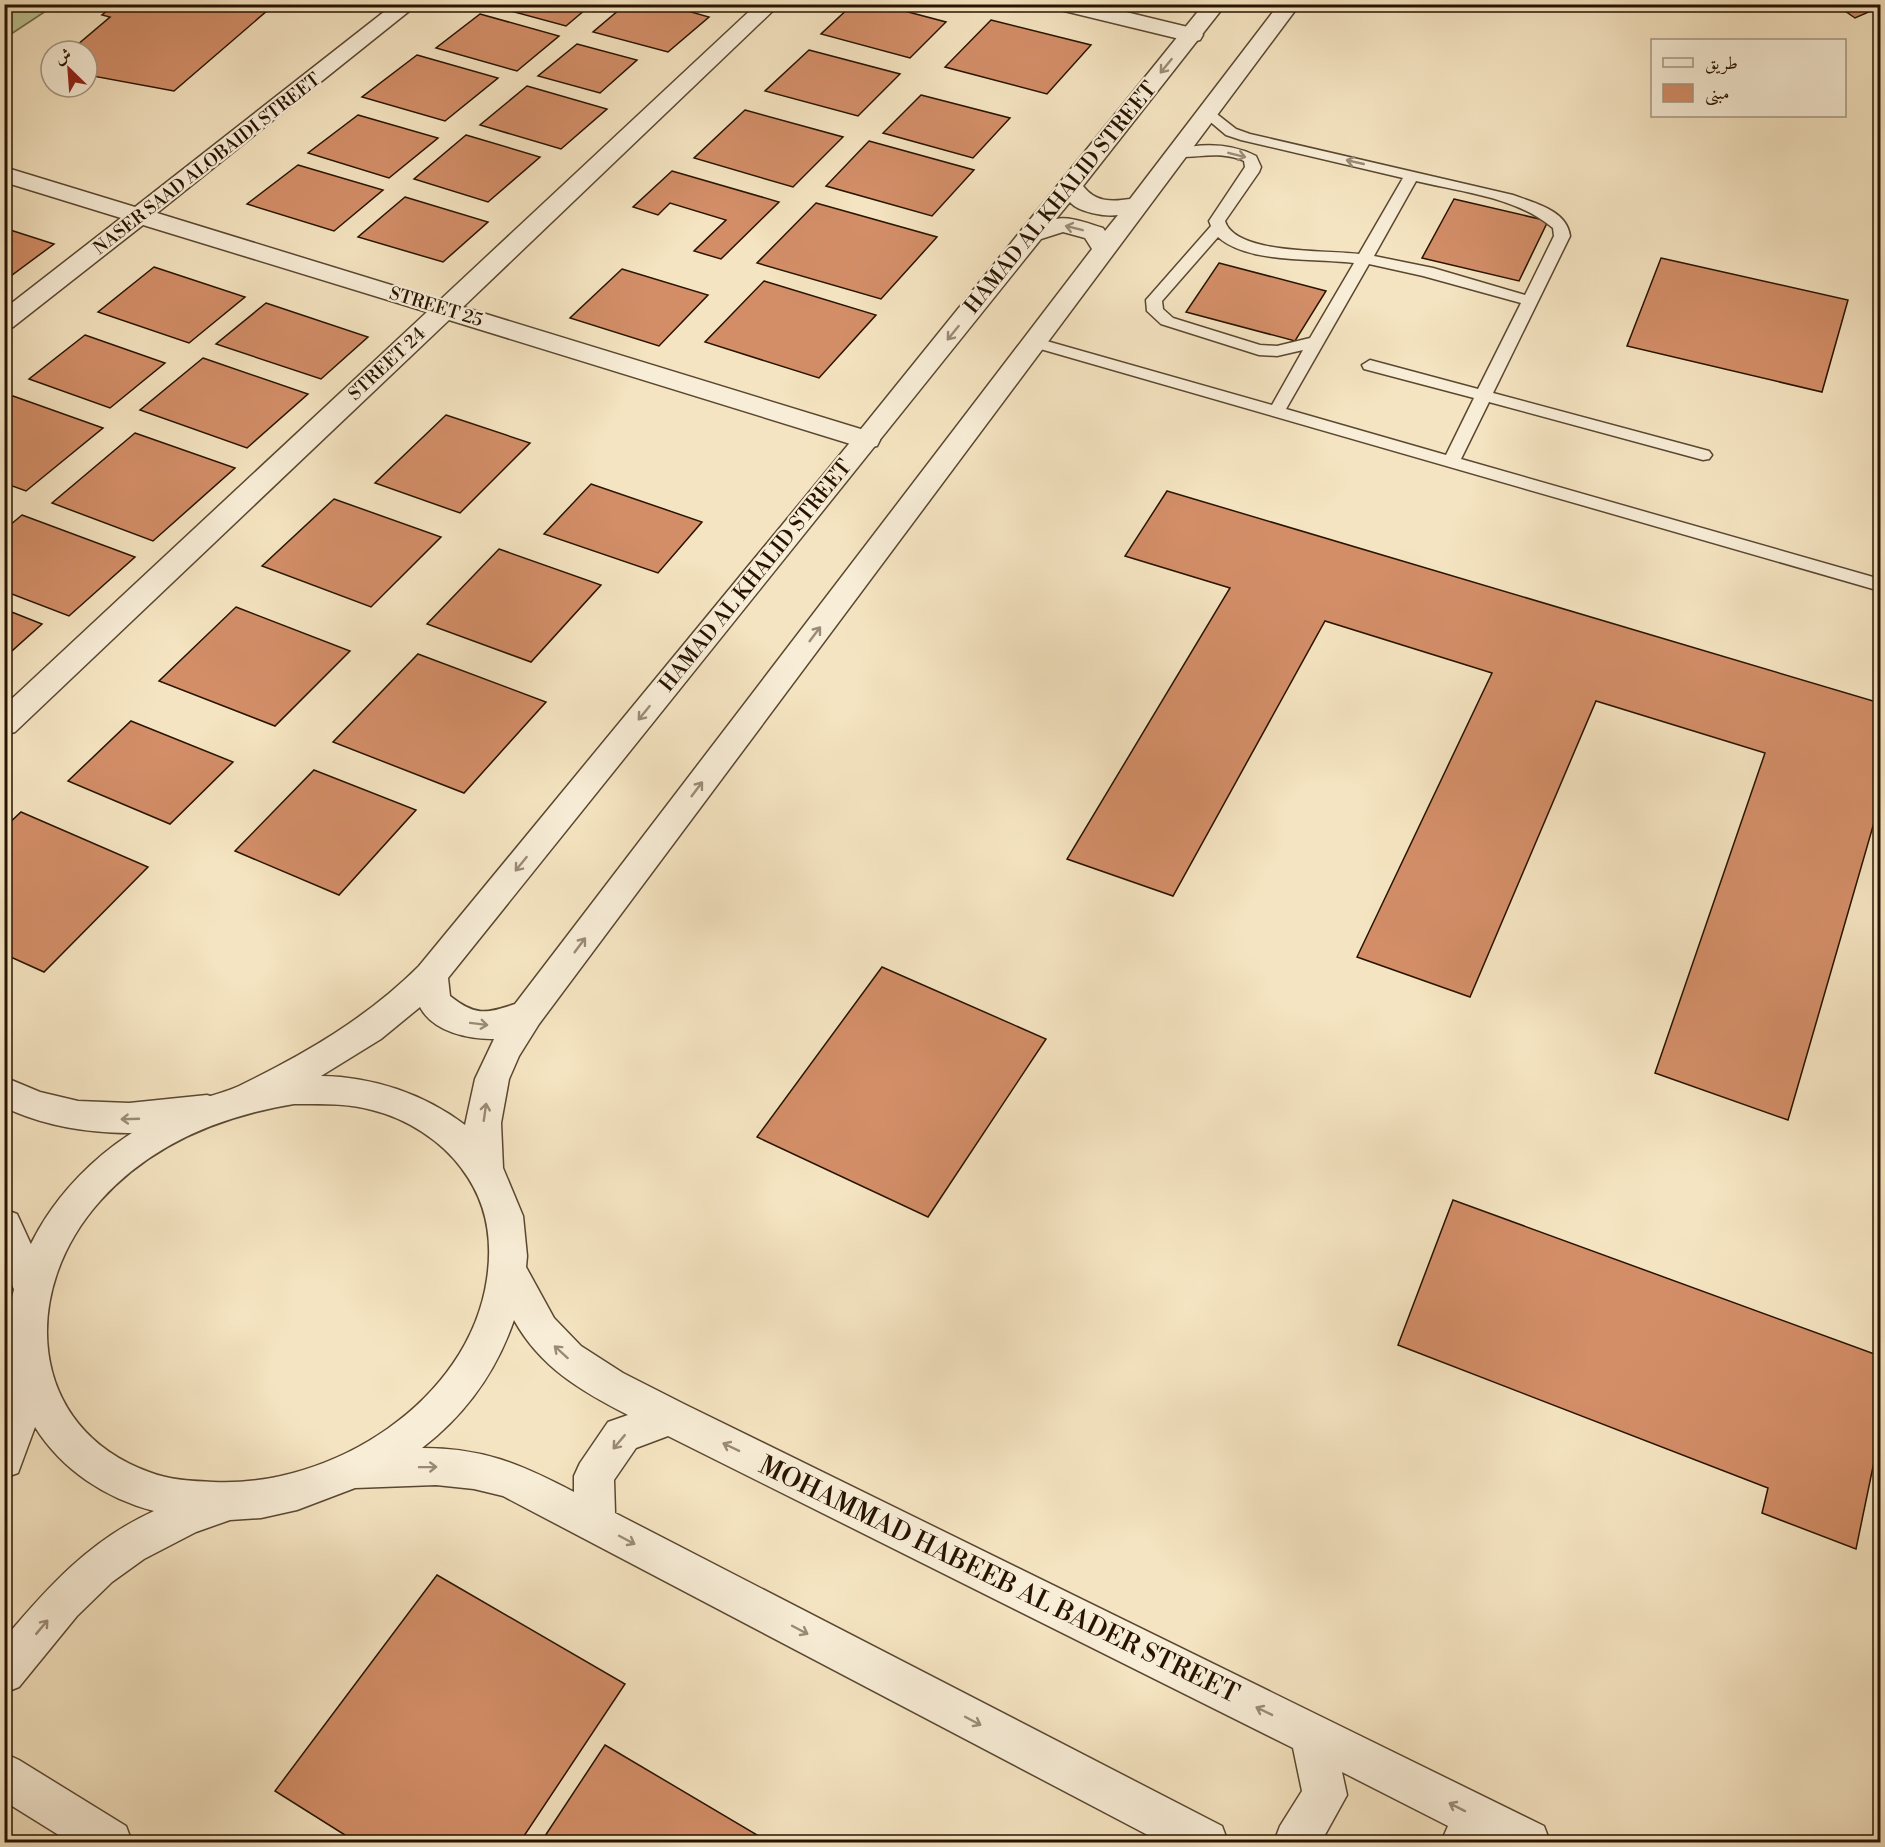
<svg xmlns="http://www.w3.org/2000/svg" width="1885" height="1847" viewBox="0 0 1885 1847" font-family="'Libre Bodoni',Amiri,serif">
  <rect width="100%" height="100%" fill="#f5e4c1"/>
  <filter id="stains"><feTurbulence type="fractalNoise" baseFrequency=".00333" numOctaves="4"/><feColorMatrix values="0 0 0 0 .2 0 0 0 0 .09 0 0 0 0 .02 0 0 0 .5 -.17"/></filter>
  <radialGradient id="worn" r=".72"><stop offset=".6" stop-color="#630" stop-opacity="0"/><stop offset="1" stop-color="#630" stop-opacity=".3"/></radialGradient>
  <polygon fill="#bcc492" stroke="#726c49" stroke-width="1.5" points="5,4 55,4 55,5 5,38"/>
  <g fill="#d38e68" stroke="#271300" stroke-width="1.5">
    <polygon points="115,4 275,4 174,91 87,75 87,51 70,51 110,17 102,15"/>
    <polygon points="494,4 592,4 566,26 492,6"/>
    <polygon points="626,4 663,4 709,17 668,52 593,32"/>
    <polygon points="853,4 878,4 946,22 910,58 821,34"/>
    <polygon points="1835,4 1880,4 1880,7 1855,18"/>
    <polygon points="480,14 559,36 517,71 436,48"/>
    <polygon points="991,20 1091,45 1047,94 945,67"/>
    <polygon points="577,44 637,60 600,93 538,76"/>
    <polygon points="809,50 900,74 858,116 765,91"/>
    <polygon points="417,55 498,78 445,121 362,97"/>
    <polygon points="527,86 607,109 561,149 480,125"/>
    <polygon points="921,95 1010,118 973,158 883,133"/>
    <polygon points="745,110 843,137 793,187 694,158"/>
    <polygon points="358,115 438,138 389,178 308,153"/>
    <polygon points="466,135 540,157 488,202 414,179"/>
    <polygon points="869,141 974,170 932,216 826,186"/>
    <polygon points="298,165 383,190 334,231 247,204"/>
    <polygon points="672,171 779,202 721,259 694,251 726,220 670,203 658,215 633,207"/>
    <polygon points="405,197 488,222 443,262 358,237"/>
    <polygon points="1454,199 1548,221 1519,281 1422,258"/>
    <polygon points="816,203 937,237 881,299 757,263"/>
    <polygon points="4,228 54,244 4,281"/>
    <polygon points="1661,258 1848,300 1822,392 1627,346"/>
    <polygon points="1219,263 1326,291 1295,341 1186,312"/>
    <polygon points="154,267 245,297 189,343 98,312"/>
    <polygon points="622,269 708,295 659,346 570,318"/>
    <polygon points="764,281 876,315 819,378 705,342"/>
    <polygon points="266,303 368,337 321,379 216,344"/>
    <polygon points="85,335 165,363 110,408 29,379"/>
    <polygon points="203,358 308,394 247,448 140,410"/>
    <polygon points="13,396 103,428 26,491 4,483 4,403"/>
    <polygon points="446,415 530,443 460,513 375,483"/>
    <polygon points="135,433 235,468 153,541 52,503"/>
    <polygon points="591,484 702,522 658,573 544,534"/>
    <polygon points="1167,491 1880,703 1880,802 1788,1120 1655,1073 1765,753 1596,701 1470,997 1357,957 1492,673 1325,621 1173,896 1067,859 1230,588 1125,556"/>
    <polygon points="334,499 441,537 371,607 262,566"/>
    <polygon points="22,515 135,557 69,616 4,591 4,530"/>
    <polygon points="499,549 601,585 531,662 427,624"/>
    <polygon points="236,607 350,651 275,726 159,681"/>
    <polygon points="4,609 42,624 4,658"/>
    <polygon points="418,654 546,702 464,793 333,742"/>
    <polygon points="131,721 233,762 170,824 68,781"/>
    <polygon points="314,770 416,810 339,895 235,851"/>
    <polygon points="21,812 148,867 44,972 4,954 4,828"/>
    <polygon points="882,967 1046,1039 928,1217 757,1137"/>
    <polygon points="1453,1200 1880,1356 1880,1433 1856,1549 1762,1513 1768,1488 1398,1345"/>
    <polygon points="437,1575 625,1684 520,1842 356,1842 275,1791"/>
    <polygon points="605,1745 769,1842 541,1842"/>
  </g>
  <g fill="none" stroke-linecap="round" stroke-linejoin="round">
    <g stroke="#5a4730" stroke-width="3">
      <path id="service" d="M1208 110 1213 111 1236 129 1250 134 1513 195C1534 203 1567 210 1570 236L1493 393 1709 451 1712 455 1709 459 1703 460 1489 402 1461 459 1880 579V591L1030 346 1028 343 1036 338 1272 405 1303 350 1277 356 1259 355 1161 324 1147 311 1146 300 1211 226 1209 221 1245 167 1244 161C1222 151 1203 157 1180 157 1174 157 1175 156 1172 153L1174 150C1202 143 1230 143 1256 156L1261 167 1259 172 1225 221C1235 255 1329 250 1359 254L1403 178 1241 140 1226 135 1201 114ZM1416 181C1462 192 1516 197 1553 228L1554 236 1525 295 1433 268 1374 256ZM1218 237C1248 264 1315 258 1354 263L1310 338 1277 346 1260 345 1173 318 1163 309 1162 301ZM1369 264 1423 276 1521 303 1478 389 1370 360 1362 365 1364 369 1474 398 1446 455 1286 409Z"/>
    </g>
    <g stroke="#5a4730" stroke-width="3">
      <g id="minor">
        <polygon points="394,4 418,4 157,213 440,300 757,4 780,4 463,307 877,434 880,440 877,446 867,448 857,446 449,320 15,732 4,735 4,706 427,312 143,225 13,327 4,330 4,309 121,218 4,182 4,167 135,207"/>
        <polygon points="1054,4 1093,4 1200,30 1203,35 1200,40 1192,42 1056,9"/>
        <path d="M4 1077 40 1092 78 1101 129 1103 207 1095 219 1099 225 1109 219 1119C156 1141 65 1137 4 1107Z"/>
        <polygon points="4,1209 17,1214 51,1288 45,1300 32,1304 19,1300 4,1268"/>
        <polygon points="4,1753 19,1760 126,1826 132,1842 70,1842 4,1801"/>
      </g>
    </g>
    <g stroke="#5a4730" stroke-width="3">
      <path id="tertiary" d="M1204 4H1226L1083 186C1095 202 1111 202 1130 199L1279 4H1300L539 1024 519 1056 509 1079 501 1123 503 1168 523 1216 527 1256 526 1267 554 1318 581 1346 623 1373 684 1404 1544 1826 1550 1842H1441L1448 1826 1342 1772 1347 1795 1321 1842H1274L1280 1826 1302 1791 1293 1748 668 1436 636 1448 614 1480 615 1513 1222 1826 1228 1842H1161L503 1496 474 1489 436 1485 355 1488 297 1510 261 1518 230 1520 196 1532 144 1559 112 1582 77 1616 19 1687 4 1693V1639C48 1587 90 1540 154 1511 105 1498 62 1470 35 1427L18 1473 4 1478C4 1452 1 1423 5 1396 6 1387 11 1379 12 1370 13 1362 8 1352 8 1343 7 1332 8 1318 10 1307 27 1216 93 1147 175 1109 195 1099 219 1095 239 1086 305 1054 367 1018 419 966L857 434ZM1070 202C1078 212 1105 217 1118 215L1105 231 1103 228C1089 224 1070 216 1056 219ZM1063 232 1085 238 1092 249 515 1004C486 1014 475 1016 450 996L448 978 1041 239ZM420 1007C433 1032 468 1039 494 1039L475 1079 465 1125C424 1094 374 1077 321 1076L381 1039ZM294 1104C320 1104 347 1103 372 1110 406 1118 442 1141 462 1169 487 1202 493 1239 487 1279 469 1402 331 1488 213 1482 192 1481 169 1480 149 1472 26 1427 20 1290 100 1201 151 1144 221 1116 294 1104ZM514 1320C540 1367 581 1391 628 1415L608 1422 580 1463 574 1476V1492C520 1464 484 1448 422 1448 466 1414 496 1372 514 1320Z"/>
    </g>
    <use href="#service" fill="#f8edd7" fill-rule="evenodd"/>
    <use href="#minor" fill="#f8edd7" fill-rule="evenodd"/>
    <use href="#tertiary" fill="#f8edd7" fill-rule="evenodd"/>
  </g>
  <defs><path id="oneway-shaft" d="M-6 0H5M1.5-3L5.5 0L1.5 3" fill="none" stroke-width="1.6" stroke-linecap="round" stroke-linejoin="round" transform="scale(1.5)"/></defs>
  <g stroke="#9a8b76">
    <use href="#oneway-shaft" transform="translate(1166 66) rotate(129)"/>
    <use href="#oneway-shaft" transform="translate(1237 155) rotate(14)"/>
    <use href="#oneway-shaft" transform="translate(1355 162) rotate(-167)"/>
    <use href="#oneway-shaft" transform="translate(1074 228) rotate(-166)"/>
    <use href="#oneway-shaft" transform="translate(953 333) rotate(129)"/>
    <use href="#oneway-shaft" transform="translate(815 634) rotate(-53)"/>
    <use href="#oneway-shaft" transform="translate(644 713) rotate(129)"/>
    <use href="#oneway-shaft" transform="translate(697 789) rotate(-53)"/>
    <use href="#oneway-shaft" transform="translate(521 864) rotate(129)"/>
    <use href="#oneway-shaft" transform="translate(580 945) rotate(-53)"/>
    <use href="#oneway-shaft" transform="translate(479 1024) rotate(7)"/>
    <use href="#oneway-shaft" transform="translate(485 1112) rotate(-82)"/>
    <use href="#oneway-shaft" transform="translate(130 1119) rotate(178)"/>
    <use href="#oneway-shaft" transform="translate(561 1352) rotate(-138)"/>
    <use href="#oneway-shaft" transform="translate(619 1442) rotate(130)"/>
    <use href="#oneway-shaft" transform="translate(731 1447) rotate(-154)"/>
    <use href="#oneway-shaft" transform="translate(428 1467) rotate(-1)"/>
    <use href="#oneway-shaft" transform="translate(627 1540) rotate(28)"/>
    <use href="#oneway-shaft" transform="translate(42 1627) rotate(-50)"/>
    <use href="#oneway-shaft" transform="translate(800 1630) rotate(28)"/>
    <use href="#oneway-shaft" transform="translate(1264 1711) rotate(-154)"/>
    <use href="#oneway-shaft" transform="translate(973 1721) rotate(28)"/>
    <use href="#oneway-shaft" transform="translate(1457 1807) rotate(-153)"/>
  </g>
  <g text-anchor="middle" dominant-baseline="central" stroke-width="4.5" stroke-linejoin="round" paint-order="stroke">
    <g font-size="18" fill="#271300" stroke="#f8edd7">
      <text transform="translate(207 164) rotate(-38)">NASER SAAD ALOBAIDI STREET</text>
      <text transform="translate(436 307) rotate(17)">STREET 25</text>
      <text transform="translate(387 364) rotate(-43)">STREET 24</text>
    </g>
    <g font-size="21" fill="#271300" stroke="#f8edd7">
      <text transform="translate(1061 198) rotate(-51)">HAMAD AL KHALID STREET</text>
      <text transform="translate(756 576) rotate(-51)">HAMAD AL KHALID STREET</text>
    </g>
    <g font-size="26" fill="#271300" stroke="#f8edd7">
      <text transform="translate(999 1580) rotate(26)">MOHAMMAD HABEEB AL BADER STREET</text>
    </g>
  </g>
  <rect width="1885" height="1847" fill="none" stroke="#f5e4c1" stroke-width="24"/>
  <rect x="6" y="6" width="1873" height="1835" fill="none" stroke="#271300" stroke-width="3"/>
  <rect x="12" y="12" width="1861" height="1823" fill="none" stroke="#271300" stroke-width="1.5"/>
  <rect x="1651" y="39" width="195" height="78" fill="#f8edd7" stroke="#a49681" stroke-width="1.5"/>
  <rect x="1663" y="58" width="30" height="9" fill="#f8edd7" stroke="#a49681" stroke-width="1.5"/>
  <text x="1705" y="69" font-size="18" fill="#271300">طريق</text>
  <rect x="1663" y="84" width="30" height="18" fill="#d38e68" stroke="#a49681" stroke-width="1.5"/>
  <text x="1705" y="99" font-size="18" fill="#271300">مبنى</text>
  <g transform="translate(69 69) rotate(335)"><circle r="28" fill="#f8edd7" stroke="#a49681" stroke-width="1.5"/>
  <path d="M0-4.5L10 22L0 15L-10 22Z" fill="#8f2418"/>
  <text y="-9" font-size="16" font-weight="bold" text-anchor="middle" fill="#271300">ش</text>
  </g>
  <rect width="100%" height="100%" filter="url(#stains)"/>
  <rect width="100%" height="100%" fill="url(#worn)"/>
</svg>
